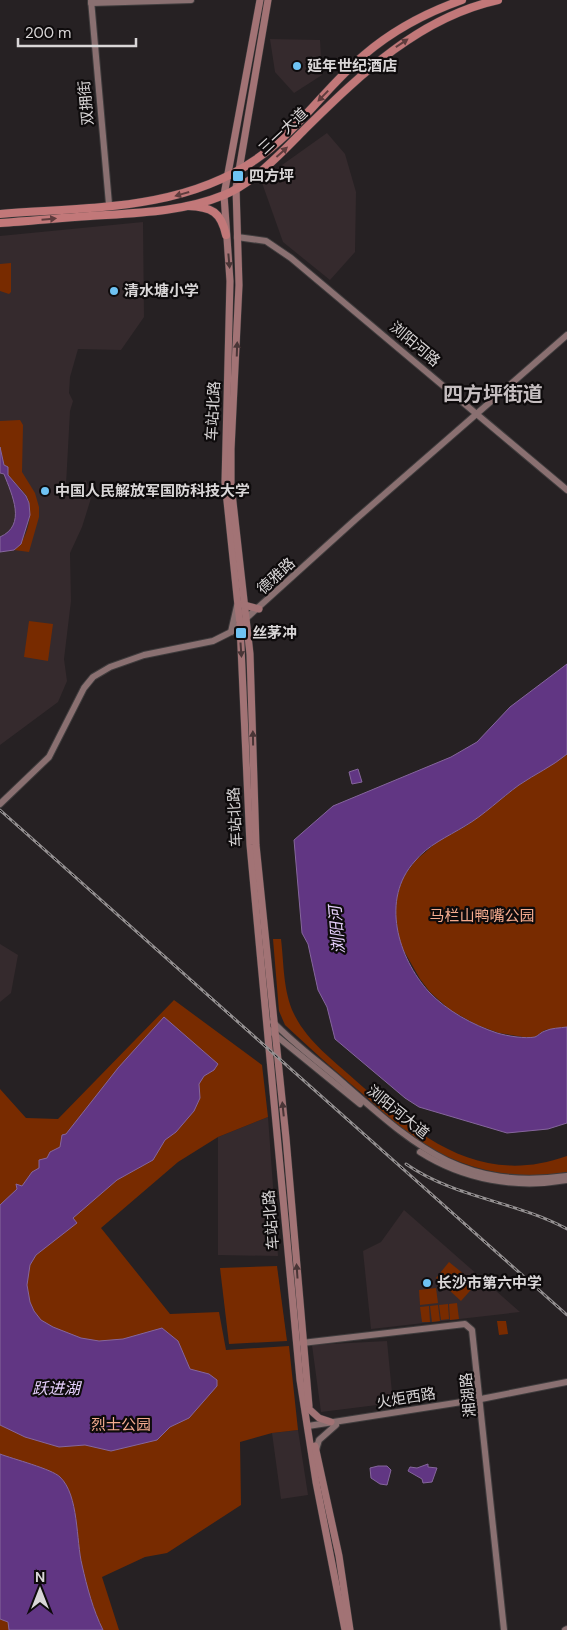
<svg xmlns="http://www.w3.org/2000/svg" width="567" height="1630" viewBox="0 0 567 1630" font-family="'DM Sans','Noto Sans SC',sans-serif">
  <rect width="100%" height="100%" fill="#262123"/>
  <g fill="#352a2d">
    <polygon points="270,39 320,40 322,75 294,93 275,72"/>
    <polygon points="327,133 345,154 356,192 355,252 330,280 283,242 261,180"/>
    <polygon points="143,222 144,317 121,350 78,349 70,377 69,393 73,401 70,411 66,485 77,486 86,480 92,495 82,527 70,553 71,601 64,659 67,681 58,702 0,745 0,236"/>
    <polygon points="0,944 18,955 11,993 0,1002"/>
    <polygon points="268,1117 278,1256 218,1255 218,1137"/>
    <polygon points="404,1210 520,1312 371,1329 363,1251 381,1242"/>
    <polygon points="387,1341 393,1403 321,1412 312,1345"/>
    <polygon points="298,1430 308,1495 281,1499 272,1433"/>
  </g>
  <g fill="#782b00">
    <polygon points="11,263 11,292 9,294 0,291 0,264"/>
    <path d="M20 420 23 425 22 472 35 493 39 507V517L29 552 14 550C28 540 35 510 26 495 21 488 13 482 8 474V467L4 465 0 447V421Z"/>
    <polygon points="29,621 53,624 48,661 24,657"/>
    <polygon points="567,754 567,1027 545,1030 535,1037 523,1037 499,1033 477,1025 450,1010 430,992 420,979 400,944 396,919 396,900 402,879 415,861 438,841 466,826 519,785"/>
    <path d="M273 939H281C284 964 283 991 294 1014 307 1041 333 1060 355 1080 418 1135 478 1188 567 1156V1172C515 1183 458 1168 414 1138 397 1126 381 1110 365 1096 337 1073 311 1049 285 1025L279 1011Z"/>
    <polygon points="174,1000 262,1065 268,1117 218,1137 178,1162 101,1228 170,1314 219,1312 226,1350 289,1346 298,1430 272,1433 240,1442 241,1505 167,1553 145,1557 102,1577 119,1630 0,1630 0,1089 26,1118 58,1119"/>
    <polygon points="449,1262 476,1284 461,1301 436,1278"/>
    <polygon points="277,1266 287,1341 229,1344 220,1268"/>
    <polygon points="436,1288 438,1303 420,1305 419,1290"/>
    <polygon points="457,1303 459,1319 450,1320 449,1304"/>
    <polygon points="448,1304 449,1319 441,1320 439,1305"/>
    <polygon points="438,1305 440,1321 432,1322 430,1306"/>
    <polygon points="429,1306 430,1322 422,1322 420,1307"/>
    <polygon points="497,1321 506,1321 508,1334 499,1335"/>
  </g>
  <g fill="#613683" stroke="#85669c">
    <path d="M0 447 4 465 8 467V475L26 496 29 503 30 515 21 544 14 550 0 552V537C27 525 12 495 4 474L0 473Z"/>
    <path d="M567 664V754C553 766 535 774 519 785 501 798 484 815 465 826 447 837 428 845 415 861 380 899 398 958 429 992 447 1011 473 1025 497 1033 507 1036 525 1039 535 1037 538 1036 541 1032 545 1031 551 1028 560 1028 567 1027V1123L548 1129 507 1133 419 1107 405 1098 335 1039 327 1007 318 990 308 944 302 933 294 840 333 806 451 757 477 742 510 707Z"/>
    <polygon points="358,769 362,782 352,784 349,772"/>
    <polygon points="164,1017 218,1064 214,1070 204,1076 199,1084 200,1098 194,1111 176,1132 165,1140 153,1160 117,1180 73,1218 77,1223 36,1255 30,1265 27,1285 30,1302 34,1311 41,1320 53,1327 81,1338 99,1341 123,1339 162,1328 178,1341 190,1369 209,1374 217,1380 217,1386 189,1418 170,1427 157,1440 111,1451 85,1445 59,1447 25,1437 0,1425 0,1205 17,1189 16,1184 22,1186 32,1172 39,1168 39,1160 47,1158 50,1152 60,1147 62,1135 66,1134 118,1068"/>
    <path d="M0 1454C13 1459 52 1469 60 1477 79 1495 76 1541 82 1565 87 1587 93 1610 103 1630H9L8 1622 0 1619Z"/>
    <polygon points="428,1464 428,1467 437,1468 432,1482 423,1483 422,1479 408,1471 410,1467 417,1468"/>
    <polygon points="378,1466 387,1466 391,1470 387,1485 380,1484 371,1478 370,1468"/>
  </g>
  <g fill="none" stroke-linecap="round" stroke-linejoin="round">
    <g stroke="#3f3c3d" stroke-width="8">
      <g id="secondary">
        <polyline points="91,0 109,204"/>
        <polyline points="91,3 191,0"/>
        <polyline points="237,237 266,241 291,258 567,490"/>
        <polyline points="231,632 237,606"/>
        <polyline points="0,804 49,757 84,688 93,677 110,667 144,655 213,641 231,632 356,519 567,335"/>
        <path d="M273 1022C294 1044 319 1062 342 1082 417 1147 461 1190 567 1176"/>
        <polyline points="268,1029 360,1104"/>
        <path d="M420 1152C464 1180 517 1189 567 1180"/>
        <polyline points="302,1343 465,1324 472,1330 504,1630"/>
        <polyline points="308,1426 481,1399 567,1382"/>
        <polyline points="316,1450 319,1440 336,1425"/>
        <polyline points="565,1630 567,1629"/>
      </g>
    </g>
    <g stroke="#3f3c3d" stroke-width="8">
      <g id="primary">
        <polyline points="260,0 224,195 230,281 225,482 240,625 250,845 300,1380 316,1482 345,1630"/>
        <polyline points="268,0 236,188 239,285 231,449 231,484 250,654 256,845 286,1138 309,1406"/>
        <polyline points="244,605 259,609"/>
        <polyline points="309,1409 319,1418 331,1422"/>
        <polyline points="315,1446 339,1556 350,1630"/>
      </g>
    </g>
    <g stroke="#3f3c3d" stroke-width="9">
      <g id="highway">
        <path d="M188 206C212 207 221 212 226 235"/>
        <path d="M0 214C87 207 181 211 255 160 297 132 326 87 364 55 392 31 428 12 462 0"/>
        <path d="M0 223C30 221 60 218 90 216 135 213 183 212 224 195 254 183 284 150 306 128 361 74 420 17 498 0"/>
      </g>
    </g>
    <use href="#secondary" stroke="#8a7071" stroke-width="6"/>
    <use href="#primary" stroke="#a27375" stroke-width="7"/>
    <use href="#highway" stroke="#c27879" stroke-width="8"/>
    <g stroke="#949091" stroke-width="3">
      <g id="rail">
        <polyline points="0,810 567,1315"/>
        <path d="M406 1164C455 1198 515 1201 567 1229"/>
      </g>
    </g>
    <use href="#rail" stroke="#0e0b0c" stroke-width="1" stroke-dasharray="4" stroke-linecap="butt"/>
  </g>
  <defs><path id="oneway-solid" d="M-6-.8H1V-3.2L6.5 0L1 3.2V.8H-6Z" transform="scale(1.25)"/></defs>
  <g fill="#5f3c3d">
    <use href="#oneway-solid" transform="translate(402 43) rotate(-34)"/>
    <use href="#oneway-solid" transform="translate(323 96) rotate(134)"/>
    <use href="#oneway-solid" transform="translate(282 152) rotate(-42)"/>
    <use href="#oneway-solid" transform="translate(182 194) rotate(164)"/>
    <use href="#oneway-solid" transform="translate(49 219) rotate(-5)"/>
  </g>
  <g fill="#493536">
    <use href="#oneway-solid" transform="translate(229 261) rotate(85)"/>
    <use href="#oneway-solid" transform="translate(237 349) rotate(-88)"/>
    <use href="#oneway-solid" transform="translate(241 650) rotate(86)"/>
    <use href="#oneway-solid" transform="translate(253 738) rotate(-91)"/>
    <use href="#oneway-solid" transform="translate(283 1109) rotate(-96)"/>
    <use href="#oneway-solid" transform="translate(297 1271) rotate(-94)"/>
  </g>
  <g fill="#6ec2f3" stroke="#0e0b0c" stroke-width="2">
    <circle cx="297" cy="66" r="5"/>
    <rect x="232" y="170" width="12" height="12" rx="2.5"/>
    <circle cx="114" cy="291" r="5"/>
    <circle cx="45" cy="491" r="5"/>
    <rect x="235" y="627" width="12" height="12" rx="2.5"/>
    <circle cx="427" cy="1283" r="5"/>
  </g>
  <g text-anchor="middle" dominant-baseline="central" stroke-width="4.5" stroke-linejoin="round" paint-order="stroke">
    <g font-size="15" font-weight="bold" fill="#d9d6d7" stroke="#0e0b0c" text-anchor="start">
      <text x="307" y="66">延年世纪酒店</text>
      <text x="249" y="176">四方坪</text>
      <text x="124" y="291">清水塘小学</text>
      <text x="55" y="491">中国人民解放军国防科技大学</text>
      <text x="252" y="633">丝茅冲</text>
      <text x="437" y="1283">长沙市第六中学</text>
    </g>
    <g font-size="15" fill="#d9d6d7" stroke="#0e0b0c">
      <text transform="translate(86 103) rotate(-95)">双拥街</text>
      <text transform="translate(283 131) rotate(-43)">三一大道</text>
      <text transform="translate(415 344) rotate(40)">浏阳河路</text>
      <text transform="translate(213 411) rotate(-87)">车站北路</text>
      <text transform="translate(276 576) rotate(-43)">德雅路</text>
      <text transform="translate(235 817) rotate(-93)">车站北路</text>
      <text transform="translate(398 1112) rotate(39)">浏阳河大道</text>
      <text transform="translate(271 1220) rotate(-95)">车站北路</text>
      <text transform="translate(468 1395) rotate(-96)">湘湖路</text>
      <text transform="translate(406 1398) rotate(-9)">火炬西路</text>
    </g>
    <g font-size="15" fill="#f5ac8f" stroke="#0e0b0c">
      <text x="482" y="916">马栏山鸭嘴公园</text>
      <text x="121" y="1425">烈士公园</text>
    </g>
    <g font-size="16" font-style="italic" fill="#e5cffb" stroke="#0e0b0c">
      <text transform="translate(337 930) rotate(-95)">浏阳河</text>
      <text x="56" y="1388">跃进湖</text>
    </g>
    <g font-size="20" font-weight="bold" fill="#c5bec0" stroke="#0e0b0c">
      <text x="493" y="394">四方坪街道</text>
    </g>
  </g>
  <g transform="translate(40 1590)" stroke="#0e0b0c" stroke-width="4" paint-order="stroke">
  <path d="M0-4L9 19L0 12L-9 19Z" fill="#d9d6d7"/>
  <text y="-8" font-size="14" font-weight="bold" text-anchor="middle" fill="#d9d6d7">N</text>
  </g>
  <path d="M18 38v8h118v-8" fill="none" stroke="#d9d6d7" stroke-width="2.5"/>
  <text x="25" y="38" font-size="15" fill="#d9d6d7" stroke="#0e0b0c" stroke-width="4" paint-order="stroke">200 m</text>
</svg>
